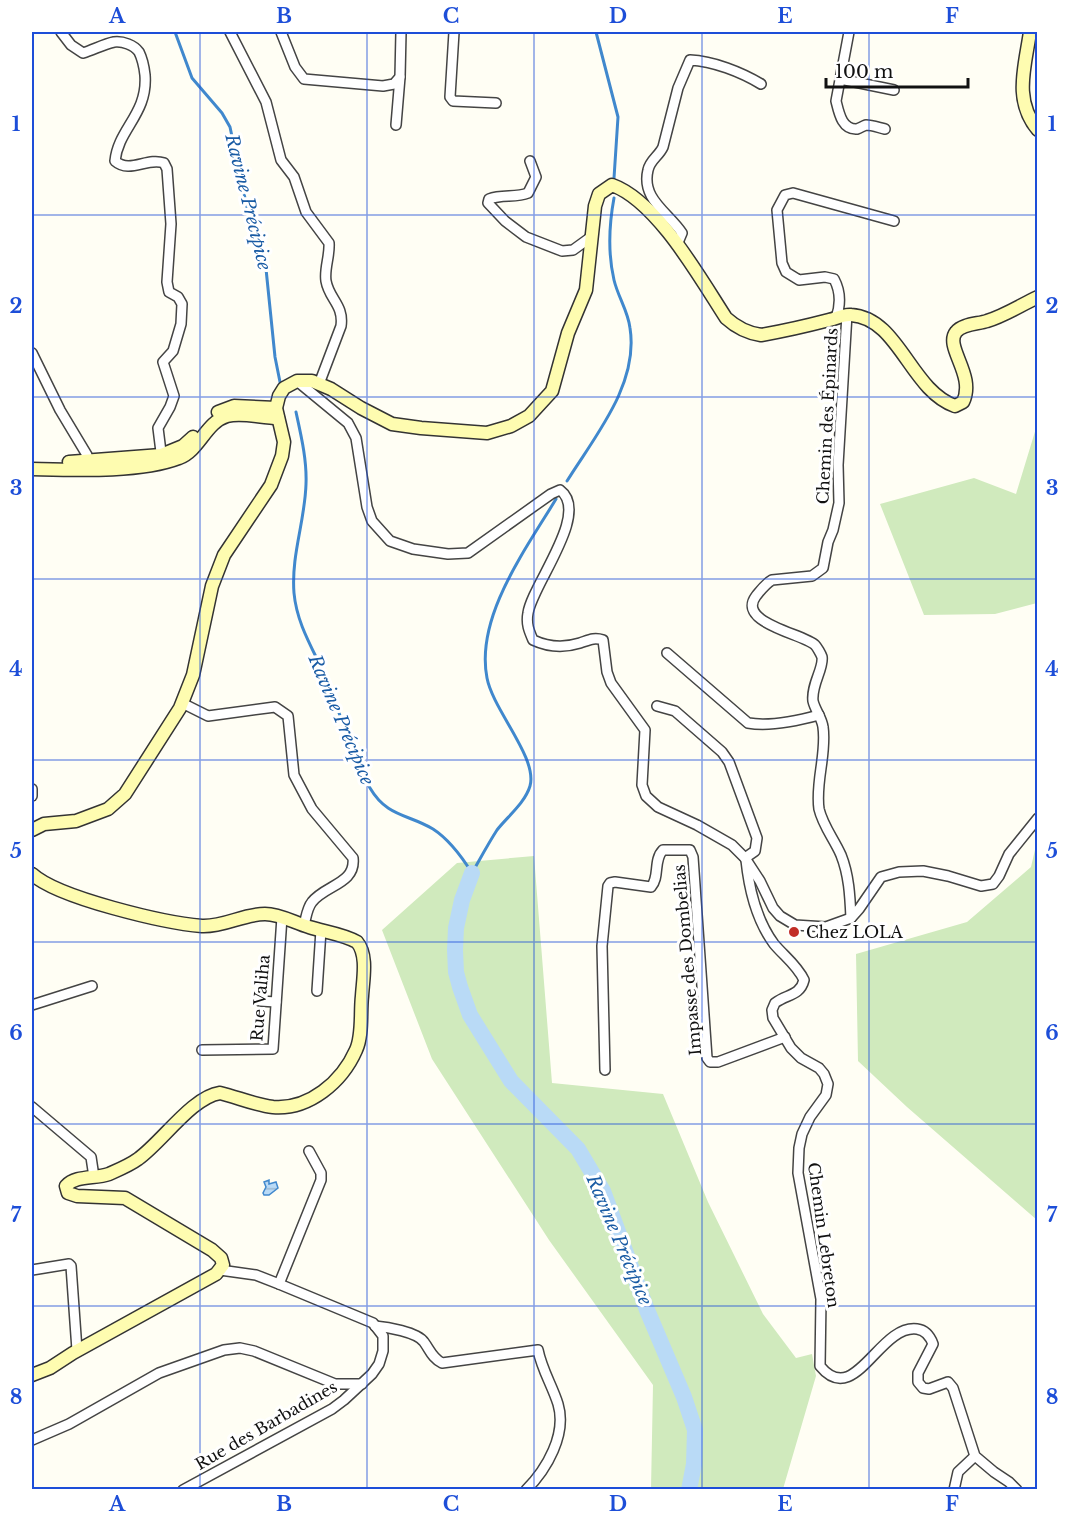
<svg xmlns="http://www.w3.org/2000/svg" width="1069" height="1521" viewBox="0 0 1069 1521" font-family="'Libre Baskerville',serif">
  <defs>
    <pattern id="water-rules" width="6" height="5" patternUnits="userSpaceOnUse" patternTransform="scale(1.5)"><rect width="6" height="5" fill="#b9daf6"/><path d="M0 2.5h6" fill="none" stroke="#9ebad2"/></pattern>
  </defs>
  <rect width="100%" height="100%" fill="#fffef4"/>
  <g fill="#d0eabd">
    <polygon points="1037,425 1037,603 995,614 924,615 880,504 974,478 1016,494"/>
    <polygon points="1037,841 1037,1220 907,1107 858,1061 856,954 967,922 1031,867"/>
    <polygon points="534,856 552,1083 663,1094 708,1202 763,1314 796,1358 812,1354 816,1376 783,1489 651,1489 653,1385 549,1240 432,1059 382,930 457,863"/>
  </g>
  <polygon fill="url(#water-rules)" stroke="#4088cd" stroke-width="1.5" points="269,1180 269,1184 276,1182 278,1188 269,1195 264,1195 263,1193 266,1187 264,1182"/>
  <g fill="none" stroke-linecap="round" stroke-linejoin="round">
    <g stroke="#4088cd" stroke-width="3">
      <polyline points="175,32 192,78 222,113 230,127 250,222 260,241 265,259 275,357 281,387"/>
      <polyline points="596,32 618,117 614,178"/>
      <path d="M296 412C301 435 307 460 306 484 305 521 291 555 294 593 297 626 315 652 328 682 342 717 350 755 370 788 387 817 408 814 433 829 450 840 462 857 472 873 480 859 488 844 497 830 507 817 525 803 530 786 538 758 493 710 487 678 475 617 526 549 556 499"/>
      <path d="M567 481C595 436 639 384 630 328 628 311 618 297 614 280 608 254 609 225 614 198"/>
    </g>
    <polyline stroke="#b9daf6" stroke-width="16" points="472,873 462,900 456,928 455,950 456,972 460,987 470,1015 511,1081 578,1149 603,1191 647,1310 684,1397 695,1430 694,1464 689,1490"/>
    <g stroke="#444" stroke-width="12">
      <g id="street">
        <path d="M61 32 71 45 83 53C93 50 104 44 114 42 123 41 134 45 139 52 143 60 144 66 145 75 148 114 118 129 115 161 130 174 147 157 164 163L167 169 171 224 167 282 169 292 178 297 182 304 181 324 173 351 163 362 174 396 170 407 158 428 162 460"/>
        <path d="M230 32 266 102 281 160 294 177 306 212 329 243C330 256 324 269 326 281 329 299 344 305 341 326L319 384"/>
        <polyline points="281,32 295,67 304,79 383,86 394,84 400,77 401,32"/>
        <polyline points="454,32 450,97 453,101 496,103"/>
        <path d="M849 32 836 101C839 113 842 130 857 129 860 128 863 126 866 125 872 125 880 128 885 129"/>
        <polyline points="840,79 894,90"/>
        <polyline points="396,125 400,77"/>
        <path d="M530 161 536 177 528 193C516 198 502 194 489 199L488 203 505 221 526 237 562 251 573 250 591 237"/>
        <path d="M677 245 682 233C668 212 641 199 648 170 650 160 659 156 663 147L678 88 690 60C713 61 741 72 761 84"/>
        <path d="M847 314 838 465 839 503 833 530 828 542 823 568 812 576 772 580C765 584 761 590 756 596 736 623 804 634 815 645 817 647 821 654 822 657 824 668 811 685 813 701 815 710 822 718 823 727 827 754 815 782 819 809 823 826 834 839 841 855 849 875 850 896 851 918"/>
        <path d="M836 318C841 304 841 292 834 279L825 277 799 280 786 272 782 263 777 210 785 195 793 193 894 221"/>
        <polyline points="32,353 60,410 87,455 88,465"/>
        <path d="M297 381 348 423 356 438 367 507 372 521 390 541 413 549 448 554 468 553 551 494 560 490C591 513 532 585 528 613 526 624 529 631 533 640 548 647 564 648 580 643 589 640 594 637 603 640L607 672 611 683 645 730 642 785 646 796 658 807 697 825 732 845 745 858 760 881 773 908 780 916 795 925 826 927 851 918 859 909 881 877 899 872 923 871 948 876 981 886 993 884 999 876 1009 854 1038 818"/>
        <path d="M667 653 748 723C770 727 797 721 819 715"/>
        <path d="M182 703 208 716 275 707 288 716 294 775 312 809 353 858C356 884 325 885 312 902 307 908 306 918 304 925"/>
        <polyline points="657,706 675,711 722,752 729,762 757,838 755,851 745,858"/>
        <polyline points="32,789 32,796"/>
        <path d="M746 860C749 889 757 921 774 944 784 956 797 965 804 980 800 996 787 994 775 1003L772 1010 773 1018 791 1048 801 1058 819 1068 824 1074 828 1084 826 1095 810 1117 802 1134 799 1148 798 1173 821 1299 820 1366C855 1409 879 1324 917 1329 925 1330 930 1336 933 1344L918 1373V1382L923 1388 929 1389 948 1382 953 1388 975 1456 994 1472 1009 1482 1017 1490"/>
        <polyline points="317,991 321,930"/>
        <polyline points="260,1001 276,1002"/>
        <polyline points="32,1005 92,986"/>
        <polyline points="202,1050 273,1049 282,917"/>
        <path d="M605 1070 602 946 608 886 610 883 615 882 651 887C660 877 653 860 663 850H690L693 857 707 1058 710 1062H718L785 1037"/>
        <polyline points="32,1107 91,1157 94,1177"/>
        <polyline points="32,1270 69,1264 71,1266 77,1350"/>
        <polyline points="279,1284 321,1180 321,1173 309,1151"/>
        <path d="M375 1326C387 1327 417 1332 424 1342 430 1350 432 1358 442 1363L538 1350C542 1370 552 1385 558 1404 567 1434 547 1469 526 1490"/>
        <polyline points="32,1440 69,1424 159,1373 224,1350 240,1348 254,1351 335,1384 362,1384"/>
        <polyline points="183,1490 332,1409 344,1400 372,1374 379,1364 383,1351 383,1336 373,1323 279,1284 256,1275 220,1270"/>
        <polyline points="954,1490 958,1472 975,1456"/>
      </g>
    </g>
    <g stroke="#333" stroke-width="15">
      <g id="secondary">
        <path d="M1030 32C1025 67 1013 100 1038 130"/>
        <polyline points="218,412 234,406 276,408"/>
        <polyline points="69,462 161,455 183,446 193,437"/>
        <path d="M32 469C74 470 140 473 179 458 199 451 206 422 227 416 243 412 261 418 278 418"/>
        <path d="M32 830 44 824 76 821 108 809 125 794 180 708 193 675 212 586 224 555 271 485 282 456 284 442 276 408 279 396 284 388 297 381H312L331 389 361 408 392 424 421 428 487 433 511 426 529 416 552 391 568 333 586 290 595 206 599 194 612 185C657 201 700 278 726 318 737 328 747 333 761 335 784 331 806 326 829 320 836 319 843 314 851 315 899 318 910 390 955 406L963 402C976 375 944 347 956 332 962 324 978 324 987 321 1004 316 1021 305 1038 297"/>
        <path d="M32 874C58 898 165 923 202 926 224 927 243 914 265 914 280 914 295 923 309 927 325 932 343 934 357 942 368 955 363 979 362 996 360 1013 363 1035 356 1050 342 1082 309 1110 273 1107 255 1105 237 1097 220 1093 192 1097 162 1142 138 1159 130 1165 118 1170 109 1174 95 1179 76 1175 66 1186L68 1193 77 1196 125 1198 212 1250 221 1258 223 1265 216 1274 73 1353 50 1368 32 1375"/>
      </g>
    </g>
    <use href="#street" stroke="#fff" stroke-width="9"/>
    <use href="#secondary" stroke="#fefcb0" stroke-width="12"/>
  </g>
  <path fill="none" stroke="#1d4ed8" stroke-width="1.5" stroke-opacity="0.55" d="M200 32V1490M367 32V1490M534 32V1490M702 32V1490M869 32V1490M32 215H1038M32 397H1038M32 579H1038M32 760H1038M32 942H1038M32 1124H1038M32 1306H1038"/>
  <circle fill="#c22e28" stroke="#fff" stroke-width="2" cx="794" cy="932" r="6"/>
  <g text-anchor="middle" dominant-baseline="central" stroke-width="6" stroke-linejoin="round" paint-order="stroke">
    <g font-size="16" fill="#111" stroke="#fff">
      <text transform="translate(827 416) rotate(-87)">Chemin des Épinards</text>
      <text transform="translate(687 960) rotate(-95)">Impasse des Dombelias</text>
      <text transform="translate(260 998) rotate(-85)">Rue Valiha</text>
      <text transform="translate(824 1235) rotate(82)">Chemin Lebreton</text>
      <text transform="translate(266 1425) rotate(-30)">Rue des Barbadines</text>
    </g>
    <g font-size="16" fill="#111" stroke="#fff" text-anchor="start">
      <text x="806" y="932">Chez LOLA</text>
    </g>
    <g font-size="18" font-style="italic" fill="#195ba4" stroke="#fff">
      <text transform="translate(248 202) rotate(76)">Ravine Précipice</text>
      <text transform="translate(341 720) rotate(67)">Ravine Précipice</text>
      <text transform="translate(619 1240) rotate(67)">Ravine Précipice</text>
    </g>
  </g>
  <rect width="1069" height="1521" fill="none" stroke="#ffffff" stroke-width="66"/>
  <path d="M826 78v9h142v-9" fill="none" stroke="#111111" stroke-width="3"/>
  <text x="835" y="78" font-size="18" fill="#111111" stroke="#ffffff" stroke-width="4.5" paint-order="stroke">100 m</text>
  <rect x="33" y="33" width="1003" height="1455" fill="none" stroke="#1d4ed8" stroke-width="2"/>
  <g font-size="20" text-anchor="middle" font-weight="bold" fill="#1d4ed8">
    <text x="117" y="23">A</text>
    <text x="284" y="23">B</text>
    <text x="451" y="23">C</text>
    <text x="618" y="23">D</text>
    <text x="785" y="23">E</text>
    <text x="952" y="23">F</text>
    <text x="16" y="131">1</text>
    <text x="1052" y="131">1</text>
    <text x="16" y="313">2</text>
    <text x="1052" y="313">2</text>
    <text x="16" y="495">3</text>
    <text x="1052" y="495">3</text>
    <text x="16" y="676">4</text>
    <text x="1052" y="676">4</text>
    <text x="16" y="858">5</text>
    <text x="1052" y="858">5</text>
    <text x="16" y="1040">6</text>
    <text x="1052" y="1040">6</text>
    <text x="16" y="1222">7</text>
    <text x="1052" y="1222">7</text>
    <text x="16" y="1404">8</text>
    <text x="1052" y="1404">8</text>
    <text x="117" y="1511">A</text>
    <text x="284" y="1511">B</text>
    <text x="451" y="1511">C</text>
    <text x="618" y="1511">D</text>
    <text x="785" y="1511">E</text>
    <text x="952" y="1511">F</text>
  </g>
</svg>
